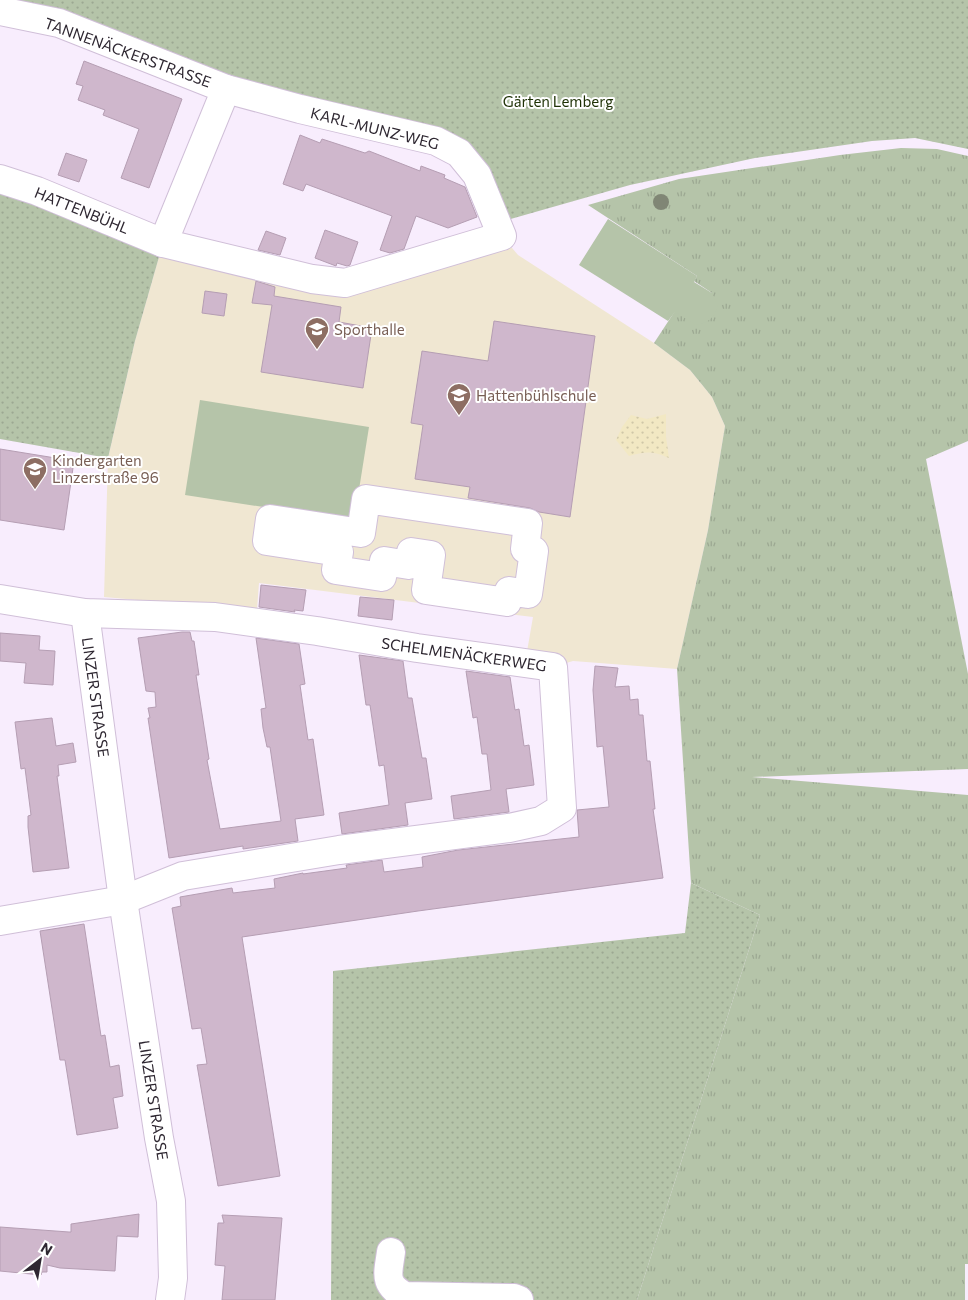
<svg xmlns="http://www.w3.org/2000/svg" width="968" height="1300" viewBox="0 0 968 1300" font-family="Commissioner,sans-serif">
  <defs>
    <pattern id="grass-dots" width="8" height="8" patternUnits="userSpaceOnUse" patternTransform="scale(1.25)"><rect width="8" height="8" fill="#b5c4a9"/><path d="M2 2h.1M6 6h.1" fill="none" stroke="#9ca892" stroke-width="1.8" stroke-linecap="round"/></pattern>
    <pattern id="sand-dots" width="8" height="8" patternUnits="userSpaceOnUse" patternTransform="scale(1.25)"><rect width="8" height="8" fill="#f2e8c3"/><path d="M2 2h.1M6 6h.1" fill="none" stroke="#d0c7a8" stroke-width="1.8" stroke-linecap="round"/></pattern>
    <pattern id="park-tufts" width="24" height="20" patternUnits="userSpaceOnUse" patternTransform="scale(1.25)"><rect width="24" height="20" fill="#b5c4a9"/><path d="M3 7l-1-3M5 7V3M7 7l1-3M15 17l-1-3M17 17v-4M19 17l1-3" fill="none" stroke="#9ca892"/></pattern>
  </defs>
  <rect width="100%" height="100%" fill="#f8edfd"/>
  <polygon fill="#f0e7d2" points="502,236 518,255 654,343 690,370 712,397 725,426 708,530 677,669 573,661 553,667 525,663 533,617 259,583 257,609 215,607 104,597 108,458 135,341 163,243 312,279"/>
  <g fill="url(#grass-dots)">
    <polygon points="0,0 968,0 968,149 915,138 872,141 755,158 630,185 504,221 473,158 235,85"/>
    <polygon points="0,179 163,243 135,341 108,458 0,439"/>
    <polygon points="691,883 760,915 637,1300 331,1300 333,971 685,933"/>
  </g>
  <path fill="url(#sand-dots)" d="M666 414V437L669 458C653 451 646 451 629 456L616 440 622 427 631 415 647 419Z"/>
  <polygon fill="url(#park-tufts)" points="901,148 937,149 968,156 968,441 926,459 968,674 968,769 752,777 968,795 968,1264 965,1264 965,1300 637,1300 760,915 691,883 677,669 708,530 725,426 712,397 690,370 654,343 675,311 712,293 694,281 697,276 588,205 679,179 840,155"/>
  <g fill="#b5c4a9">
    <path d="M608 219 697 276 694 282 712 293 718 307C712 319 710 322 696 325L675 312 668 321 579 265Z"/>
    <polygon points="200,400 369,427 354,521 185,495"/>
  </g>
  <g fill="#cfb7cc" stroke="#b59eb3">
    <polygon points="84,61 182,99 149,188 121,178 139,129 103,115 105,110 78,100 83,86 76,84"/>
    <polygon points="300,135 320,143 322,139 365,153 369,151 420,171 421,166 445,175 444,178 465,187 477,217 448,228 416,216 404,249 390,253 380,250 392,216 306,184 303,191 283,184"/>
    <polygon points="66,153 87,160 79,182 58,175"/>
    <polygon points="325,230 358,242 350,265 347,266 337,263 336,266 315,258"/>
    <polygon points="266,231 286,238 280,255 258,250"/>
    <polygon points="256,281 275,287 274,296 341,307 339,322 372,328 363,388 261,372 272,305 252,303"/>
    <polygon points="205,291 227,294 224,316 202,313"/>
    <polygon points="494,321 595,336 570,517 539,512 530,508 468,498 470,487 415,479 423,425 411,423 422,351 488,361"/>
    <polygon points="0,449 74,461 64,530 0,520"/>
    <polygon points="261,585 306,590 303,611 294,610 295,612 259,607"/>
    <polygon points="360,597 394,600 392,620 358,616"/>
    <polygon points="182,632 190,632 192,641 194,641 199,675 196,675 209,759 207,760 220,829 281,821 270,747 267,747 263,728 261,709 266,708 256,638 299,644 305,684 300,685 308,740 313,739 324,815 295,819 298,841 243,849 243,846 169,858 148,718 150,718 148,708 156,707 155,692 146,691 138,638"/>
    <polygon points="0,633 40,636 39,650 55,651 53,685 24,683 26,663 0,661"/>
    <polygon points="359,655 403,661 408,698 412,698 422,758 426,758 432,799 405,803 408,825 342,834 339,813 389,805 384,765 379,766 370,705 366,705"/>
    <polygon points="595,666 618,668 615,687 629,686 630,700 638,699 639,715 643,715 647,761 650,761 655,809 653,809 663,878 418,911 242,937 280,1176 218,1186 197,1065 207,1064 201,1028 192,1029 172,908 181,906 180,897 232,888 233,893 275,888 274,879 303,873 303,874 347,868 346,865 382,860 384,872 423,867 422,857 458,850 579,837 577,810 609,807 603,746 597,747 593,690"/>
    <polygon points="466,671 510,677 515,710 519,709 524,746 529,745 534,785 506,789 509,812 454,819 451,796 491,790 487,754 482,754 477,717 473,718"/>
    <polygon points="52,718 56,746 73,743 76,762 58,765 59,776 57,776 69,868 33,872 28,827 28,816 31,815 25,768 21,769 15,722"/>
    <polygon points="84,924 101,1036 105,1035 110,1067 119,1065 123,1096 113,1098 118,1128 77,1135 65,1060 60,1060 40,931"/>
    <polygon points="139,1214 138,1237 117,1236 115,1271 60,1268 47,1265 47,1272 42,1272 41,1275 0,1271 0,1227 69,1232 71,1232 71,1224"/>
    <polygon points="222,1215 282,1218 275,1300 222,1300 225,1266 215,1265 218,1223 224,1223"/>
  </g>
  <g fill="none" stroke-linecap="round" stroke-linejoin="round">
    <g stroke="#d0bfd8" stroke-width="30">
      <g id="minor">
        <polyline points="0,11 59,23 226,89 300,109 436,141 459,153 477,175 502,236 345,283 312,279 163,243 37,191 0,179"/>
        <polyline points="163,243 226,89"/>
        <polygon points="366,499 528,523 525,549 534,551 528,594 509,591 507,602 426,590 431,555 411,552 409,565 384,561 382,577 336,570 339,552 267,541 270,519 361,533"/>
        <polyline points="0,599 85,613 215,617 317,631 417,648 553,667 562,808 541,821 509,828 339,850 183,876 123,900 0,921"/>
        <polyline points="85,613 123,900 159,1138 171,1201 173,1278 170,1300"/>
        <path d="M391 1252C388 1274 383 1284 405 1296L514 1298 519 1300"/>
      </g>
    </g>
    <use href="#minor" stroke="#fff" stroke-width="28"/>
  </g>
  <circle fill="#808675" cx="661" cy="202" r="8"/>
  <defs>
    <g id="school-pin" transform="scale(1.25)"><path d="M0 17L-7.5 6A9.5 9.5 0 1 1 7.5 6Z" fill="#8d6e63" stroke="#fff"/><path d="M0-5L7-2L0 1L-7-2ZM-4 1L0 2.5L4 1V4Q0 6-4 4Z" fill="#fff"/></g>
  </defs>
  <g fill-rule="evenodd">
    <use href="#school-pin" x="317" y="329"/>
    <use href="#school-pin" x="459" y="395"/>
    <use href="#school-pin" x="35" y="469"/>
  </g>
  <g text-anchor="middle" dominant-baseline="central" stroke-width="4" stroke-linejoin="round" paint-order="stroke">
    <g font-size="15" fill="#2e2731" stroke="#fff">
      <text transform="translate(128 52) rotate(20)">TANNENÄCKERSTRASSE</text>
      <text transform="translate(375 128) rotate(14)">KARL-MUNZ-WEG</text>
      <text transform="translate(82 210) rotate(22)">HATTENBÜHL</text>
      <text transform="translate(464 654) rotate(8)">SCHELMENÄCKERWEG</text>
      <text transform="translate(96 697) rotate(82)">LINZER STRASSE</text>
      <text transform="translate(154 1100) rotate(81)">LINZER STRASSE</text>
    </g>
    <g font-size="15" fill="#1e3105" stroke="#fff">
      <text x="558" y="101">Gärten Lemberg</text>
    </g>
    <g font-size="15" fill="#785e54" stroke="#fff" text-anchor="start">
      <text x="334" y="329">Sporthalle</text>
      <text x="476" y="395">Hattenbühlschule</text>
      <text x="52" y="460">Kindergarten<tspan x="52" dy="17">Linzerstraße 96</tspan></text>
    </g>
  </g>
  <g transform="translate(40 1260) rotate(31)" stroke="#ffffff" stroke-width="4" paint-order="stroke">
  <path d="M0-4L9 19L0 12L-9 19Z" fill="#2e2731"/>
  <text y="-8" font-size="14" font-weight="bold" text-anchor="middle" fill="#2e2731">N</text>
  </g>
</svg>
